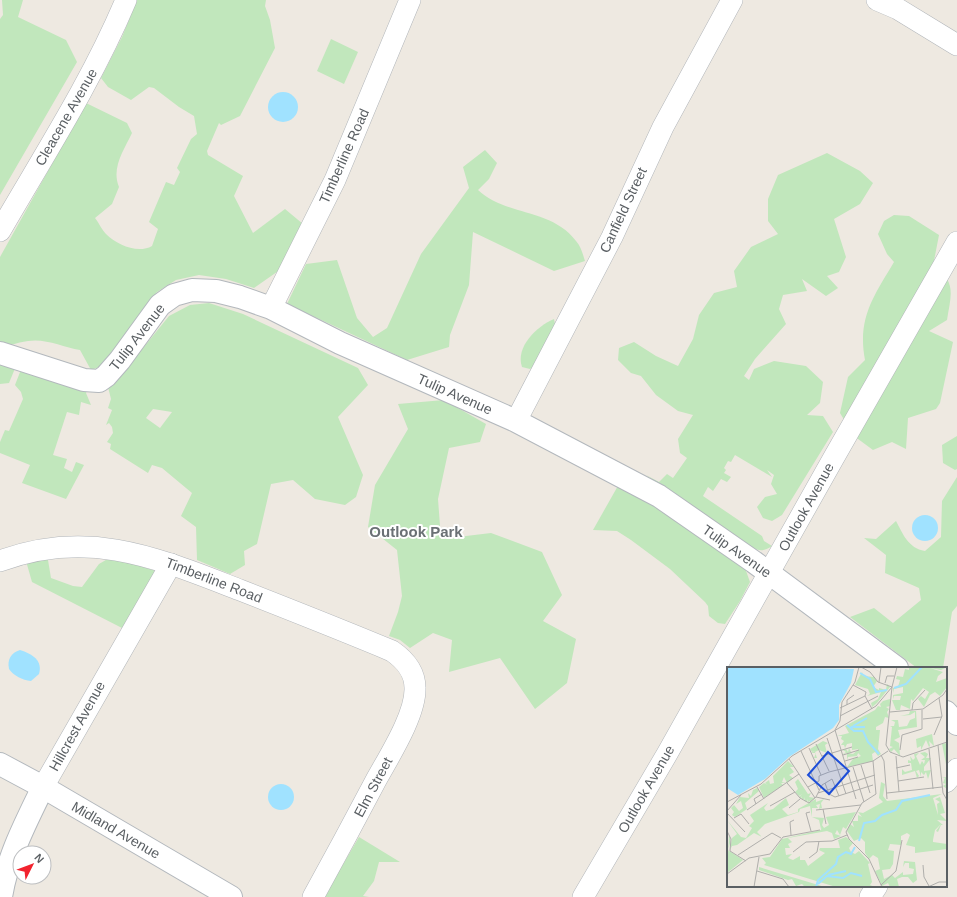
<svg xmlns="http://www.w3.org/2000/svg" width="957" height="897" viewBox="0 0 957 897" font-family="Arial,sans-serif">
  <rect width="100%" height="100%" fill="#eee9e1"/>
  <g fill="#c1e7bc" fill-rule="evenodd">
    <polygon points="2,0 23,0 18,17 66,40 77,62 0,195 0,19 3,15"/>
    <path d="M137 0H266L265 6 270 20 275 48 240 116 221 125 219 123 207 151 208 155 243 176 234 196 253 233 285 209 303 224 284 267 254 288 226 279 199 275 176 280 157 292 105 361 99 367 91 370 80 350C63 347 45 338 28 341 18 342 10 347 0 344V257L86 103 127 123 132 133C124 150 111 168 119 187L112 204 95 218C99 223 102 230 106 234 117 245 138 254 152 246L158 229 149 222 166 182 174 185 180 172 177 168 191 139 197 134 194 116 179 107 154 88 149 87 131 100 108 87 101 78 122 37Z"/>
    <polygon points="331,39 358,52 344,84 317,71"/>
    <path d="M485 150 497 163 489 179 478 190C505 216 551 208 576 241 581 246 583 255 585 261L554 271 473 232 469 285 450 335 449 347 407 360 287 304 306 264 337 260 357 318 373 337 387 328 421 254 469 188 463 167Z"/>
    <path d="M827 153 860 171 873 183 860 204 834 219 846 257 839 272 827 276 838 288 826 296 802 279 807 291 783 295 779 309 786 324 755 359 744 376 749 380 754 369 774 361 806 366 823 382 820 403 807 415 823 416 833 432 782 515 772 521 763 518 757 507 765 497 777 494 771 484 774 475 767 470 772 477 735 455 731 462 728 461 724 468 726 470 724 473 731 477 727 482 721 479 713 491 708 487 703 496 762 536 764 541 772 546C764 551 760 552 752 547L646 475 659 482 667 474 673 478 687 458 680 453 678 439 693 415 678 411 656 395 641 376 631 373 618 360 619 348 634 342 656 356 678 366 693 339 699 315 714 293 737 287 734 271 751 247 778 234 768 221V199L778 175Z"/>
    <path d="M894 215 909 216 939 235 933 266C957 281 951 295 947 320L929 331 953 342 940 403 936 409 908 418 906 449 892 442 873 450 854 436 840 413 848 377 865 360C857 318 874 296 894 262L887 254 878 234 884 221Z"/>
    <path d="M209 303 243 314 358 368 368 385 338 417 363 475 356 497 345 505 315 499 293 480 271 484 257 544 244 551 245 565 230 574 197 560 196 527 181 516 192 493 162 468 152 465 148 473 110 449 111 444 107 442 113 433 112 427 109 423 106 425 112 410 108 408 111 399 108 387 117 380 169 316 190 305ZM153 409 172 412 160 428 146 418Z"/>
    <path d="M554 319 555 324 535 365 530 369 522 367C515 347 537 326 554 319Z"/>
    <polygon points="0,361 16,366 9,383 0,384"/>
    <polygon points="22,367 88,389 86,393 91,405 81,402 79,415 67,412 53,455 67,459 64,468 72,472 76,462 84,465 66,499 22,483 30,465 0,453 0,442 5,430 9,431 23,399 21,392 15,385"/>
    <polygon points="444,400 486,424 480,442 449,448 438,499 441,539 491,533 542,552 562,595 543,621 576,639 567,683 535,709 500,658 449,672 452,640 433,633 410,648 400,640 389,636 398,612 402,596 397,550 368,527 375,485 408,429 398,404"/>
    <polygon points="957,436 957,469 955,470 943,463 942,445"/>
    <path d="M957 477V606L952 612 943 668H917L850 617 874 608 893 623 921 600 919 588 885 573 886 555 864 538 876 539 896 521C903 534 908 548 925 551L941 537 942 501Z"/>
    <polygon points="619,484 654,502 745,568 750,582 740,601 725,624 718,623 709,616 708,606 705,602 670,569 631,540 617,531 593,530"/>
    <polygon points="47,554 51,578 73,586 82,587 99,564 111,557 156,571 122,628 32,582 26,561"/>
    <polygon points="359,837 400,862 379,862 374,881 363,896 369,897 324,897"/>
  </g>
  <g fill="#a0e2ff">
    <circle cx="283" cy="107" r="15"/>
    <circle cx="925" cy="528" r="13"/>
    <path d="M20 650C32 654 43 660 39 674L31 681C22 680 14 676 9 669 7 659 11 653 20 650Z"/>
    <circle cx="281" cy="797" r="13"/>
  </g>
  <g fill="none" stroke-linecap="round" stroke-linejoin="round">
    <g stroke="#b2b6ba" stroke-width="22">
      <g id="street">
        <polyline points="877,0 898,9 957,45"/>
        <path d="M0 231C44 155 92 81 126 0"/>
        <polyline points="271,308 335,180 410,0"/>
        <polyline points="516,421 612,237 663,127 732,0"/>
        <path d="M0 561C89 528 157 558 240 590 291 610 342 630 392 651 405 660 415 671 415 688 416 715 388 758 375 782 355 820 334 859 313 897"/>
        <polyline points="946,782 957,769"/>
        <polyline points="43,787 171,564"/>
        <polyline points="583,897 667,754 833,459 957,242"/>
        <polyline points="870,897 877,886"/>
      </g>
    </g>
    <g stroke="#b3b8bd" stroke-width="24">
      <g id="secondary">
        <polyline points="0,353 84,380 99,381 106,376 120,360 160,305 174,295 192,290 216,291 240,297 271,308 340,343 516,421 659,496 754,562 897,668"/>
        <polyline points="946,712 957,724"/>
        <polyline points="0,764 43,787 231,897"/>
        <path d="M1 897C7 858 26 822 43 787"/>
      </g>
    </g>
    <use href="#street" stroke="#fff" stroke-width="21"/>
    <use href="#secondary" stroke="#fff" stroke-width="22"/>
  </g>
  <g text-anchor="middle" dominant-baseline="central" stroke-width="4" stroke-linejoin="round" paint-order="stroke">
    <g font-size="14" fill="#5a5f63" stroke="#fff">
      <text transform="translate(66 117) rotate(-60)">Cleacene Avenue</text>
      <text transform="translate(344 156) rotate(-66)">Timberline Road</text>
      <text transform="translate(623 210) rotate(-65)">Canfield Street</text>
      <text transform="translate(137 337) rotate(-52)">Tulip Avenue</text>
      <text transform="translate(455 394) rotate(24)">Tulip Avenue</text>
      <text transform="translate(806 507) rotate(-61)">Outlook Avenue</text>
      <text transform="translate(737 551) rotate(35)">Tulip Avenue</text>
      <text transform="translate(214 580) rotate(21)">Timberline Road</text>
      <text transform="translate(77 726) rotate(-61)">Hillcrest Avenue</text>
      <text transform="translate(373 787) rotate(-62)">Elm Street</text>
      <text transform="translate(646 789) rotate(-60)">Outlook Avenue</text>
      <text transform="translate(116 830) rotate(30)">Midland Avenue</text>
    </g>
    <g font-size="15" font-weight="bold" fill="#6b7175" stroke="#fff">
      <text x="416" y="531">Outlook Park</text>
    </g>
  </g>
  <g transform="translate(727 667)">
    <rect width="220" height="220" fill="#eee9e1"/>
    <path d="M182 0H220L214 3 203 1 216 5 211 9 209 15 220 11V20L213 29 208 25 203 28 197 40 191 32 194 29 198 32 202 25 196 21 186 34 184 32 183 42 174 38 173 43H169L165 33H173L174 29H167L166 32V28L176 26V20L167 22 166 26V21L171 20 173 13 169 12 170 9 176 10 178 2 182 3ZM135 5 136 9 147 10 150 14 146 20 152 23V21L159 23 160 17 163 20 150 36 145 40 144 36 151 32 154 25 140 29 143 27 141 22 128 18ZM163 32V39L159 40 162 42 160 45 162 51 158 50 156 56 149 60V63H153L151 82 154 87 151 89 148 85 145 87 146 94 120 100 126 92 134 89 131 86 130 89 121 90 120 93V86L116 87 119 85 116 83 119 82 121 85 122 81 124 85 121 86 126 87 132 82 125 83V76L120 77 118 81 117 78H114L117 74 114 72 115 69H110L122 66 118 59 148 43 151 39 154 40 153 37 156 34ZM183 44H189L190 60 171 63 173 70 167 73 172 76 173 89 167 82 164 85 162 82 166 80 163 79 165 60 163 59H167L168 55 164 53H171L172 60 180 59 183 53 188 51V45L183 48 173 49 182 47ZM205 67 207 79 202 74 203 79 202 80 199 73 194 83V79L190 81 189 72ZM96 74 101 76 98 78 100 86 92 83 88 85 90 91H87L89 86H84L88 84 85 85 83 82ZM220 76V122L216 119 219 117 216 116 218 111H215L219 110V97L215 77ZM198 85 201 87 199 91H204L197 100V104L204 103 201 112 199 105 197 108 194 105V110L192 103 189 104 192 109 190 111 188 104 175 108V102L178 105 185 103 184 96H181V93L184 94 183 89 186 93 188 91 187 87 192 86 189 89 193 98 195 94 197 97 198 93H194L198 90 193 86ZM61 94 67 100H63L67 105 62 108 66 111 60 116 57 110 55 115 59 116H54L56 118 37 131 32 120 37 116 41 118 38 116 42 113 43 117 47 116 46 109ZM71 112 81 127 84 126 82 130 88 131 84 134 81 135 80 132V135L77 134 78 130 77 132H75V129L74 132 72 130 75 127 72 129 68 125 71 122 68 115ZM154 115 158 117 156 129 160 134 215 127 206 131 211 148 210 137 213 135 208 132 213 130 218 146 213 147 220 154 210 153 216 158H214L211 165 209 164 214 157 208 163 206 173V175L220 177V182L188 186V180L179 178 183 168 180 166 174 169V178L163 177 161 183 167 184 166 197 163 202 155 203 157 212 165 208 168 211 176 205V208L186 207 187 202 182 201V196H178L176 200 177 194 188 195 190 213 186 216 181 210H175L170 212 172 220H163L161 216 155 219 148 204 153 202 151 191 146 188 142 192 138 186V175L134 171 127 174 120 164 123 157 127 160 125 154H131V148L135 150 131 145 136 146 156 135 152 131ZM30 121 32 124 18 136 20 142 8 150 5 148 7 145 4 141 7 138 12 144 16 141 14 134 9 137 13 130 22 131 21 126 24 129 26 123ZM59 131 62 138 55 142 61 148 71 145V142L89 132V135L97 132 94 136 95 141 92 142 93 137 89 138 91 141H85V150L97 151 94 162 92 153 85 150 83 139 73 142 72 145 38 157 30 165 35 170 27 166 10 178 5 179 3 183 5 171 10 167 0 153 14 170 19 171 25 161 22 159 27 154 23 148 41 136 37 141 39 144 46 142ZM129 145 119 162 116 160 113 168 110 163 108 167 114 169 107 172 105 166 100 164 61 171 65 175 61 177 63 181H58L59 188 65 187 61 191 66 193 73 189V193H78L81 199 98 186 92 183 93 181H113L111 173 119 170 126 176 122 181 124 185 128 187 132 184 143 196 141 197 145 215 143 218 148 220H109L37 198 39 196 35 191 43 190 55 172 94 163 95 158 97 161 102 158 99 150ZM2 169 3 170V176L1 183 16 193 0 206ZM32 200 98 220H78L75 217 69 219 65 212 61 213 32 203Z" fill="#c1e7bc"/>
    <path d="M0 0 127 2 124 16 112 38V53L106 61 62 90 38 112 11 128 0 121Z" fill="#a0e2ff"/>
    <path fill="none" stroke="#a0e2ff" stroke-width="2" d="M133 6 143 12 149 25 160 23M167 21 179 17 195 0M120 58 127 64H136L141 75 152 87M126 59 140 51M124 60H138M132 174 137 156 148 154 155 148 169 143 175 134 203 128M101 208 119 204M91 217 100 209 116 211 124 206 135 209M89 220 91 213 109 197 111 190 119 185 124 187 128 180"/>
    <path fill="none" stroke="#afaeab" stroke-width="1" d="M134 0 143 5 151 15 165 20M152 15 154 0M158 16 160 9H167M126 18 139 25 138 29 145 42M165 20 159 78 163 85 176 90 220 75M120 38V33L127 28M113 41 138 29M185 43 186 36 198 23M163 45 196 42 216 28 220 22M113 49 151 29M196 52 215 50M207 68 215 49 212 31M100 71 119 127M89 77 102 104M211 78 216 126 220 133M82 81 94 108M202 82 206 122M173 83 175 68 195 62V43M74 84 92 123M116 88 132 83M154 88 157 94 160 132M95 89 125 80M169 89 172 125M62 92 88 131M118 94 131 90M134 98 143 126M126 100 137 135M169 101 183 98M171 114 197 110M60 116 73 131 82 136 89 130 95 118 105 112 112 129M98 116 102 127 108 130 146 118M30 120 37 132M81 120 92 114V109L102 105 146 94M91 126 148 108M160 126 215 120M89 130 103 133M129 132 108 63 113 54 115 35 128 15 132 0M0 135 34 117 65 89 149 39 165 20 170 0M29 137 27 132 35 127M43 139 68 125M62 141 73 132M96 142 99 157M20 143 72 107M89 143 134 138M0 144 14 128M83 145 79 146 84 164M0 146 18 165M7 151 14 147 22 157M0 164 4 172 3 184 19 194M64 168 63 155 67 153M66 185 79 175 105 174 120 168M11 188 45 166 54 171M82 191 90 185 92 174M196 198 197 210 202 219M30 204 56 212 62 220M0 207 22 191 43 187 56 170 93 163M154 218 169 204 175 173M27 220 32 190M155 220 142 192 122 172 119 165 135 136 149 127 146 94 161 84M201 220 212 215H220"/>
    <path fill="#1d4ed8" fill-opacity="0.15" stroke="#1d4ed8" stroke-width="2" d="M101 85 122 104 102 127 81 108Z"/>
    <rect width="220" height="220" fill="none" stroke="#5a5f63" stroke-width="2"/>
  </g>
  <g transform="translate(32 865) rotate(48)"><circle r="19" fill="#ffffff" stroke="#bdbfc1"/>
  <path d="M0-3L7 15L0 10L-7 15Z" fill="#f2232e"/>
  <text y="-6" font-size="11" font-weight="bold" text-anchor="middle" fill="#5a5f63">N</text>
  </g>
</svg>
